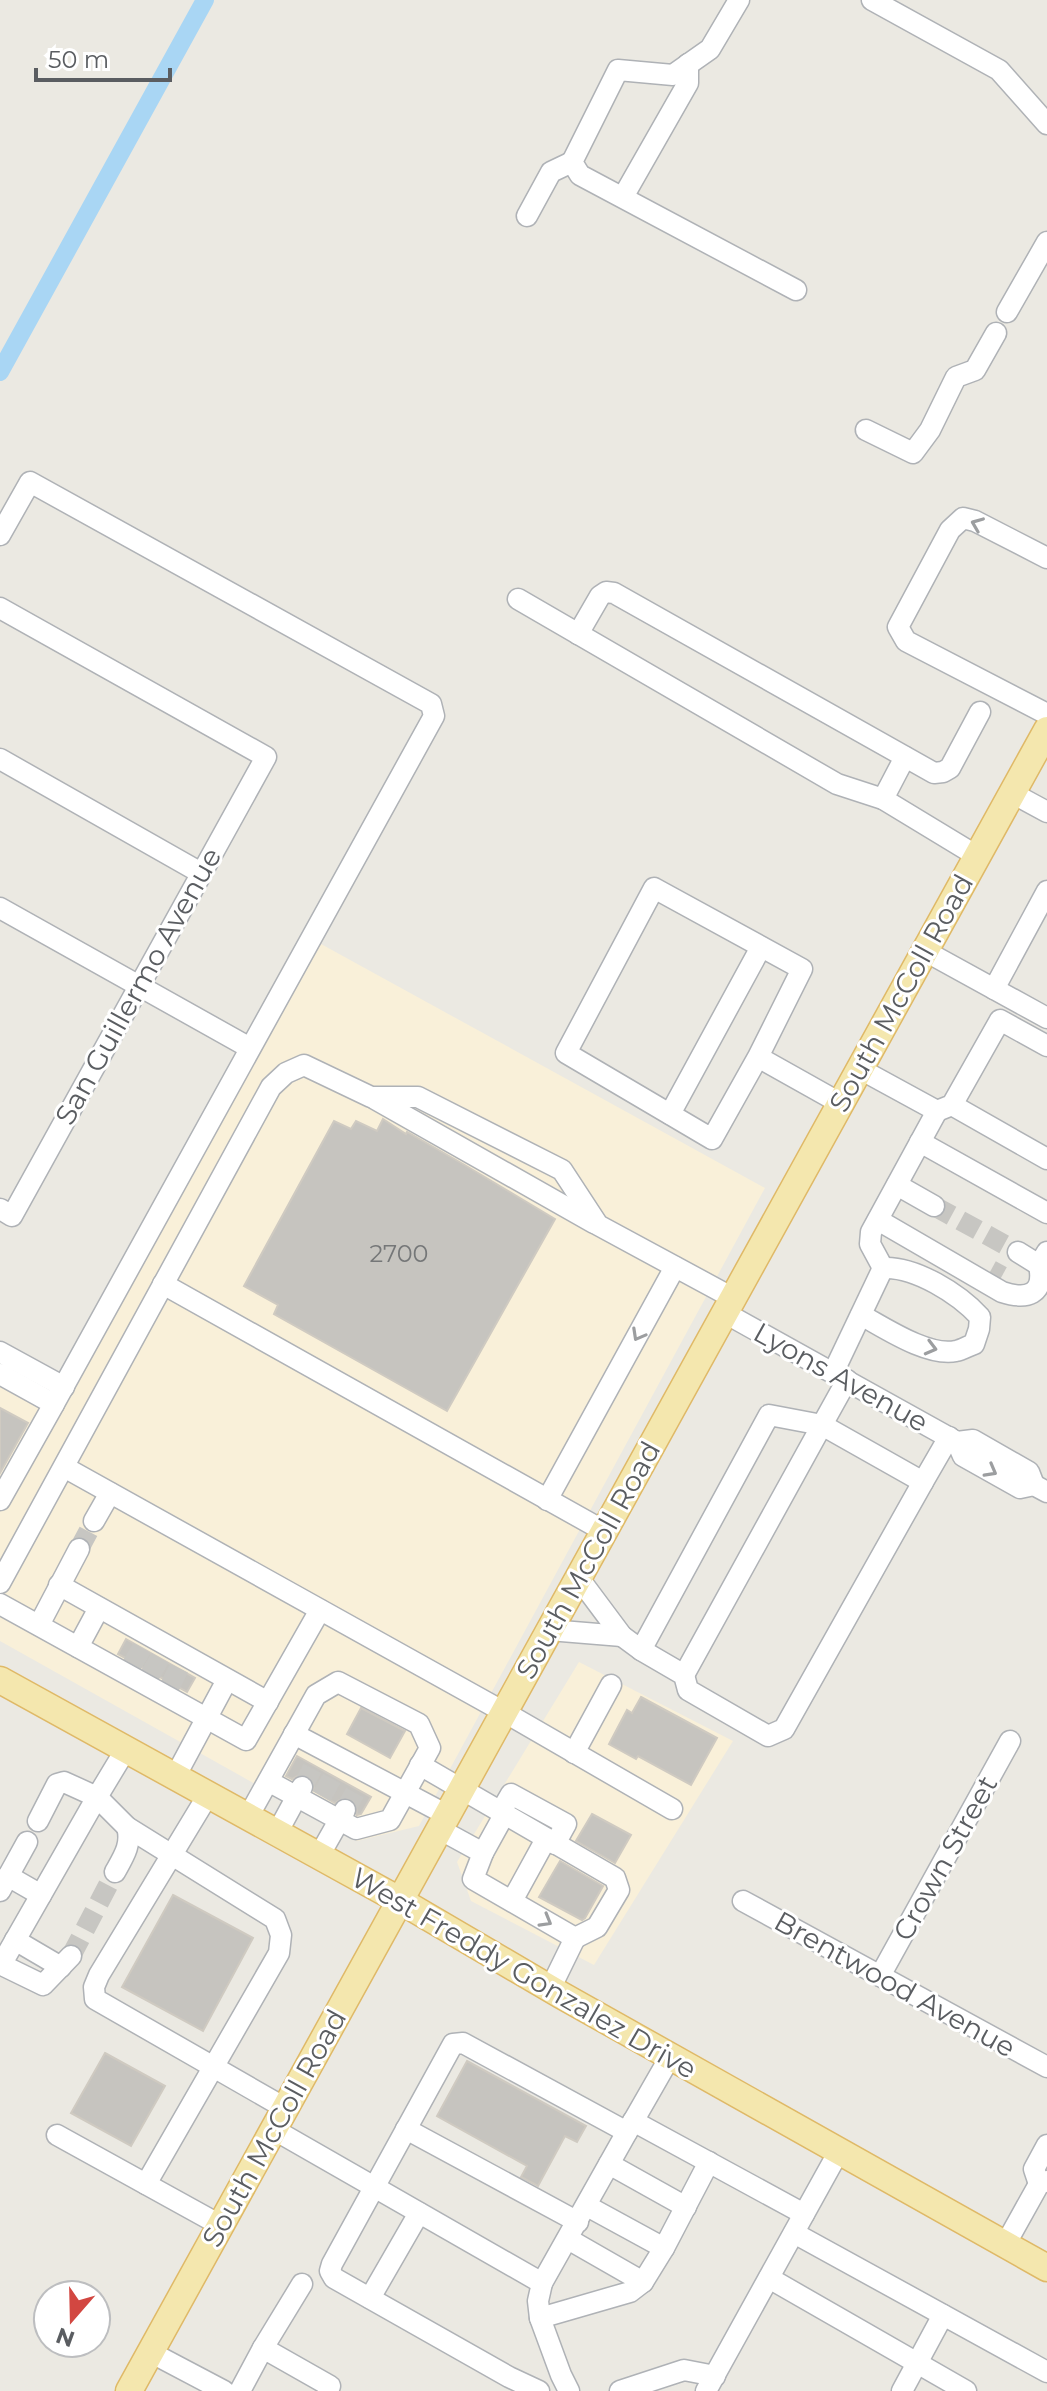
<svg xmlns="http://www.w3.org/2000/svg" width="1047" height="2391" viewBox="0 0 1047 2391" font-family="Montserrat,sans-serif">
  <rect width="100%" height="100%" fill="#ebe9e2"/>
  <g fill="#f9f0d9">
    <polygon points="321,944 765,1188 419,1826 357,1841 0,1641 0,1365 66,1401"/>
    <polygon points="579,1662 733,1741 594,1965 471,1901 457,1862"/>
  </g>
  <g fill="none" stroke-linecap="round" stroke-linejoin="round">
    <polyline stroke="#a9d6f4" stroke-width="18" points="0,372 205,0"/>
  </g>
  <g fill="#c6c4bf" stroke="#cfcac1" stroke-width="2">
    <polygon points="383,1119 406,1134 407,1132 463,1164 555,1219 447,1411 274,1314 278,1305 244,1286 334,1121 351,1129 356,1121 377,1131"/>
    <polygon points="0,1408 28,1423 0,1473"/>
    <polygon points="126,1639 195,1678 187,1692 118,1654"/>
    <polygon points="641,1697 717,1738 691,1785 638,1756 636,1759 609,1744 627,1710 632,1713"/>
    <polygon points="361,1708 405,1731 390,1758 347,1734"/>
    <polygon points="297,1756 371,1797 361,1814 357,1815 356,1804 351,1798 344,1797 335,1803 314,1791 313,1781 307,1775 301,1774 292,1779 286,1776"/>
    <polygon points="592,1814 631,1835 615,1863 576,1841"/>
    <polygon points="560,1861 603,1886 585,1918 582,1920 539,1897"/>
    <polygon points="173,1895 253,1938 203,2031 122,1987"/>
    <polygon points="105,2053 165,2086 131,2146 71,2113"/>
    <polygon points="467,2061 586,2126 577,2142 565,2136 538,2186 521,2177 527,2166 437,2116"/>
  </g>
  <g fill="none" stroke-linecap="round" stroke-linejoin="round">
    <g stroke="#c7c6c2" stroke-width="20" stroke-dasharray="20 10" stroke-linecap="butt">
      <polyline points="934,1206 1018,1252"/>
      <polyline points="991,1270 1002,1276"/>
      <polyline points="79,1549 94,1521"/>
      <polyline points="132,1665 142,1648"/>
      <polyline points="150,1675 160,1658"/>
      <polyline points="170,1686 179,1668"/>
      <polyline points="303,1786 314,1765"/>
      <polyline points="322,1796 333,1776"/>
      <polyline points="345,1810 357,1789"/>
      <polyline points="71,1956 115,1872"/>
    </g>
    <g stroke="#afb2b6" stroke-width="23">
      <g id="minor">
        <polyline points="739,0 710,49 673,75 618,70 572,162 580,175 796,290"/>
        <polyline points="872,0 999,70 1047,124"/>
        <polyline points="623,197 688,83 688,64"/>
        <polyline points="527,216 551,172 572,162"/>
        <polyline points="1007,312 1047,242"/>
        <polyline points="866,430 913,453 930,430 956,377 975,370 996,333"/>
        <polyline points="0,535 30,482 431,704 434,716 54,1404"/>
        <polyline points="1047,558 975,521 963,518 950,530 898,627 906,641 1047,714"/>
        <polyline points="518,599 837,784 883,799 977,856"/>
        <polyline points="0,608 266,757 12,1216 0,1209"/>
        <polyline points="578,634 600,596 606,592 614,593 934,773 943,772 950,768 980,712"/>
        <polyline points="0,759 201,873"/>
        <polyline points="1012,793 1047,812"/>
        <polyline points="883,799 905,757"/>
        <polyline points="0,908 250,1048"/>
        <polyline points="925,951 1047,1018"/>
        <polyline points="994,989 1047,891"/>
        <polyline points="758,1057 712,1139 566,1053 654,888 802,969 758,1057 840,1103"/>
        <polyline points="860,1069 937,1111 871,1232 870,1244 883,1268"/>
        <polyline points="375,1099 594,1223"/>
        <polyline points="952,1105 1047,1159"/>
        <polyline points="937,1111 952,1105 1000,1020 1047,1046"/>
        <polyline points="670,1114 761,947"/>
        <polyline points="920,1142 1047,1213"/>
        <polyline points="897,1185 934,1206"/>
        <path d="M878 1220 1002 1292C1027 1300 1045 1295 1039 1265L1047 1252"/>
        <polyline points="1018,1252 1039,1265"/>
        <polyline points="163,1284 604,1531"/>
        <polyline points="725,1313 957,1442 973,1440 1029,1472 1034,1485"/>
        <path d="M861 1315C885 1328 928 1357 956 1351 962 1350 968 1346 974 1344L979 1329 980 1317C959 1294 915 1266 883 1268"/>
        <polyline points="0,1352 64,1387"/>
        <polyline points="833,1373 883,1268"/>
        <polyline points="0,1374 54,1404 0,1500"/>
        <polyline points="957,1442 963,1456 1020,1488 1034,1485 1047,1492"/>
        <polyline points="64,1467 504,1712 672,1809"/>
        <polyline points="547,1500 675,1267"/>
        <polyline points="94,1521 110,1493"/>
        <polyline points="578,1577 622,1636 641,1650 769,1415 822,1425 847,1380"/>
        <polyline points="0,1583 271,1087 286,1073 304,1065 371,1097 418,1097 562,1170 598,1225 733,1298"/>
        <polyline points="59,1585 268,1702"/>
        <polyline points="0,1604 246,1740 320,1610"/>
        <polyline points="39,1625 79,1549"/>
        <polyline points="549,1630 622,1636"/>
        <polyline points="78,1647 99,1608"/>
        <polyline points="641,1650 684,1675 688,1690 768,1736 784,1729 923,1482"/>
        <polyline points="684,1675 822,1425 923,1482 949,1437"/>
        <polyline points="294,1734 447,1815"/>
        <polyline points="574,1753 611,1685"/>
        <polyline points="420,1765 615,1878 619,1890 597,1927 575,1938 473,1879 483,1853 439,1829"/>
        <polyline points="175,1777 227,1680"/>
        <polyline points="208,1795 99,1975 94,1987 95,1999 285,2108"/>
        <polyline points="500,1813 511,1794 566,1824 555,1844"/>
        <polyline points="248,1817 316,1695 338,1682 419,1724 430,1748 390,1820 356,1829 268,1781"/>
        <polyline points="38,1821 57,1784 64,1782 97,1797 126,1749"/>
        <polyline points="277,1833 302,1787"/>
        <polyline points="483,1853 504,1815"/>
        <polyline points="319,1856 345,1810"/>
        <path d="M115 1872C124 1856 132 1844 127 1827"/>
        <polyline points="8,1876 41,1895"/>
        <polyline points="0,1891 27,1842"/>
        <polyline points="512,1901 546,1839"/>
        <polyline points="743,1901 1047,2067"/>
        <polyline points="15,1940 61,1967"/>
        <polyline points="0,1964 43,1985 71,1956"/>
        <polyline points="1,1965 97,1797 127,1827 275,1919 281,1935 279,1953 146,2184"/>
        <polyline points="880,1976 1010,1741"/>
        <polyline points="550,1989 575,1938"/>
        <polyline points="633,2121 804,2214"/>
        <polyline points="273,2129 542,2283 538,2301 540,2318 630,2292 643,2282 664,2248 709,2162"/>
        <polyline points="406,2129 578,2222"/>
        <polyline points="57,2135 220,2225"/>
        <polyline points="609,2164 686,2207"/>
        <polyline points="1039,2184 1034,2169 1047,2145"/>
        <polyline points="587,2206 664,2248"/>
        <polyline points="794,2233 1047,2372"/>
        <polyline points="568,2239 643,2282"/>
        <polyline points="1005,2245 1039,2184 1047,2181"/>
        <polyline points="769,2278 966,2391"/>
        <polyline points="542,2283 627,2132"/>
        <polyline points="370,2298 419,2213"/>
        <polyline points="540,2318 561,2375 569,2391"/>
        <polyline points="263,2348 302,2284"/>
        <polyline points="150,2352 224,2391"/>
        <polyline points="240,2391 263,2348 330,2386 328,2391"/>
        <polyline points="539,2391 509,2377 334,2278 330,2271 332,2264 453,2044 463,2043 627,2132 670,2057"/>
        <polyline points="620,2391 684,2370 715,2376"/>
        <polyline points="706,2391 839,2151"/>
        <polyline points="902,2391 943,2315"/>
      </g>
    </g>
    <g stroke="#dfb967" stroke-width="29">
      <g id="major">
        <polyline points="0,1680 399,1900 561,1995 1047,2268"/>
        <polyline points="129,2391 1047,730"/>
      </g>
    </g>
    <use href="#minor" stroke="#fff" stroke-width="20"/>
    <use href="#major" stroke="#f4e7ae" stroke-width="26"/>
  </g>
  <defs><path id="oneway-chevron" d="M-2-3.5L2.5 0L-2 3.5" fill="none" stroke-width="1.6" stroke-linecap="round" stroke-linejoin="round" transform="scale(2)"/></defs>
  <g stroke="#9c9ea0">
    <use href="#oneway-chevron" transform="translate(977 524) rotate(-158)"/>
    <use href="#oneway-chevron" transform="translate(638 1335) rotate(119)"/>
    <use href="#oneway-chevron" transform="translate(931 1348) rotate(15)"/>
    <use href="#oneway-chevron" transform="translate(991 1471) rotate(29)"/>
    <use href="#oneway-chevron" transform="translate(546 1921) rotate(30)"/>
  </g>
  <g text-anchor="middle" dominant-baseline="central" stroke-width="6" stroke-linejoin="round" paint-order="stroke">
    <g font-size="24" fill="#757778">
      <text x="399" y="1253">2700</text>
    </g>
    <g font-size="28" fill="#5a5d61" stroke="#fff">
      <text transform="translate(138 986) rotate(-61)">San Guillermo Avenue</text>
      <text transform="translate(901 993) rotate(-61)">South McColl Road</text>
      <text transform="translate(841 1377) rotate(29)">Lyons Avenue</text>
      <text transform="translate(588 1560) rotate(-61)">South McColl Road</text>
      <text transform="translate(945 1858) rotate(-61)">Crown Street</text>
      <text transform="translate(524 1973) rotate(30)">West Freddy Gonzalez Drive</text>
      <text transform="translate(895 1984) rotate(29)">Brentwood Avenue</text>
      <text transform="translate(274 2128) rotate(-61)">South McColl Road</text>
    </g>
  </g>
  <g transform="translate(72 2319) rotate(200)"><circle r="38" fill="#ffffff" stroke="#bdbec0" stroke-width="2"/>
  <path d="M0-6L14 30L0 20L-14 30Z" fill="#d24741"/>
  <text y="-12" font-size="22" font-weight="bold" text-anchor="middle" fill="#5a5d61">N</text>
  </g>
  <path d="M36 68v12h134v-12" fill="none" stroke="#5a5d61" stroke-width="4"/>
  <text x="48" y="68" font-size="24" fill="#5a5d61" stroke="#ffffff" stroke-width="6" paint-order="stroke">50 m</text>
</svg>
